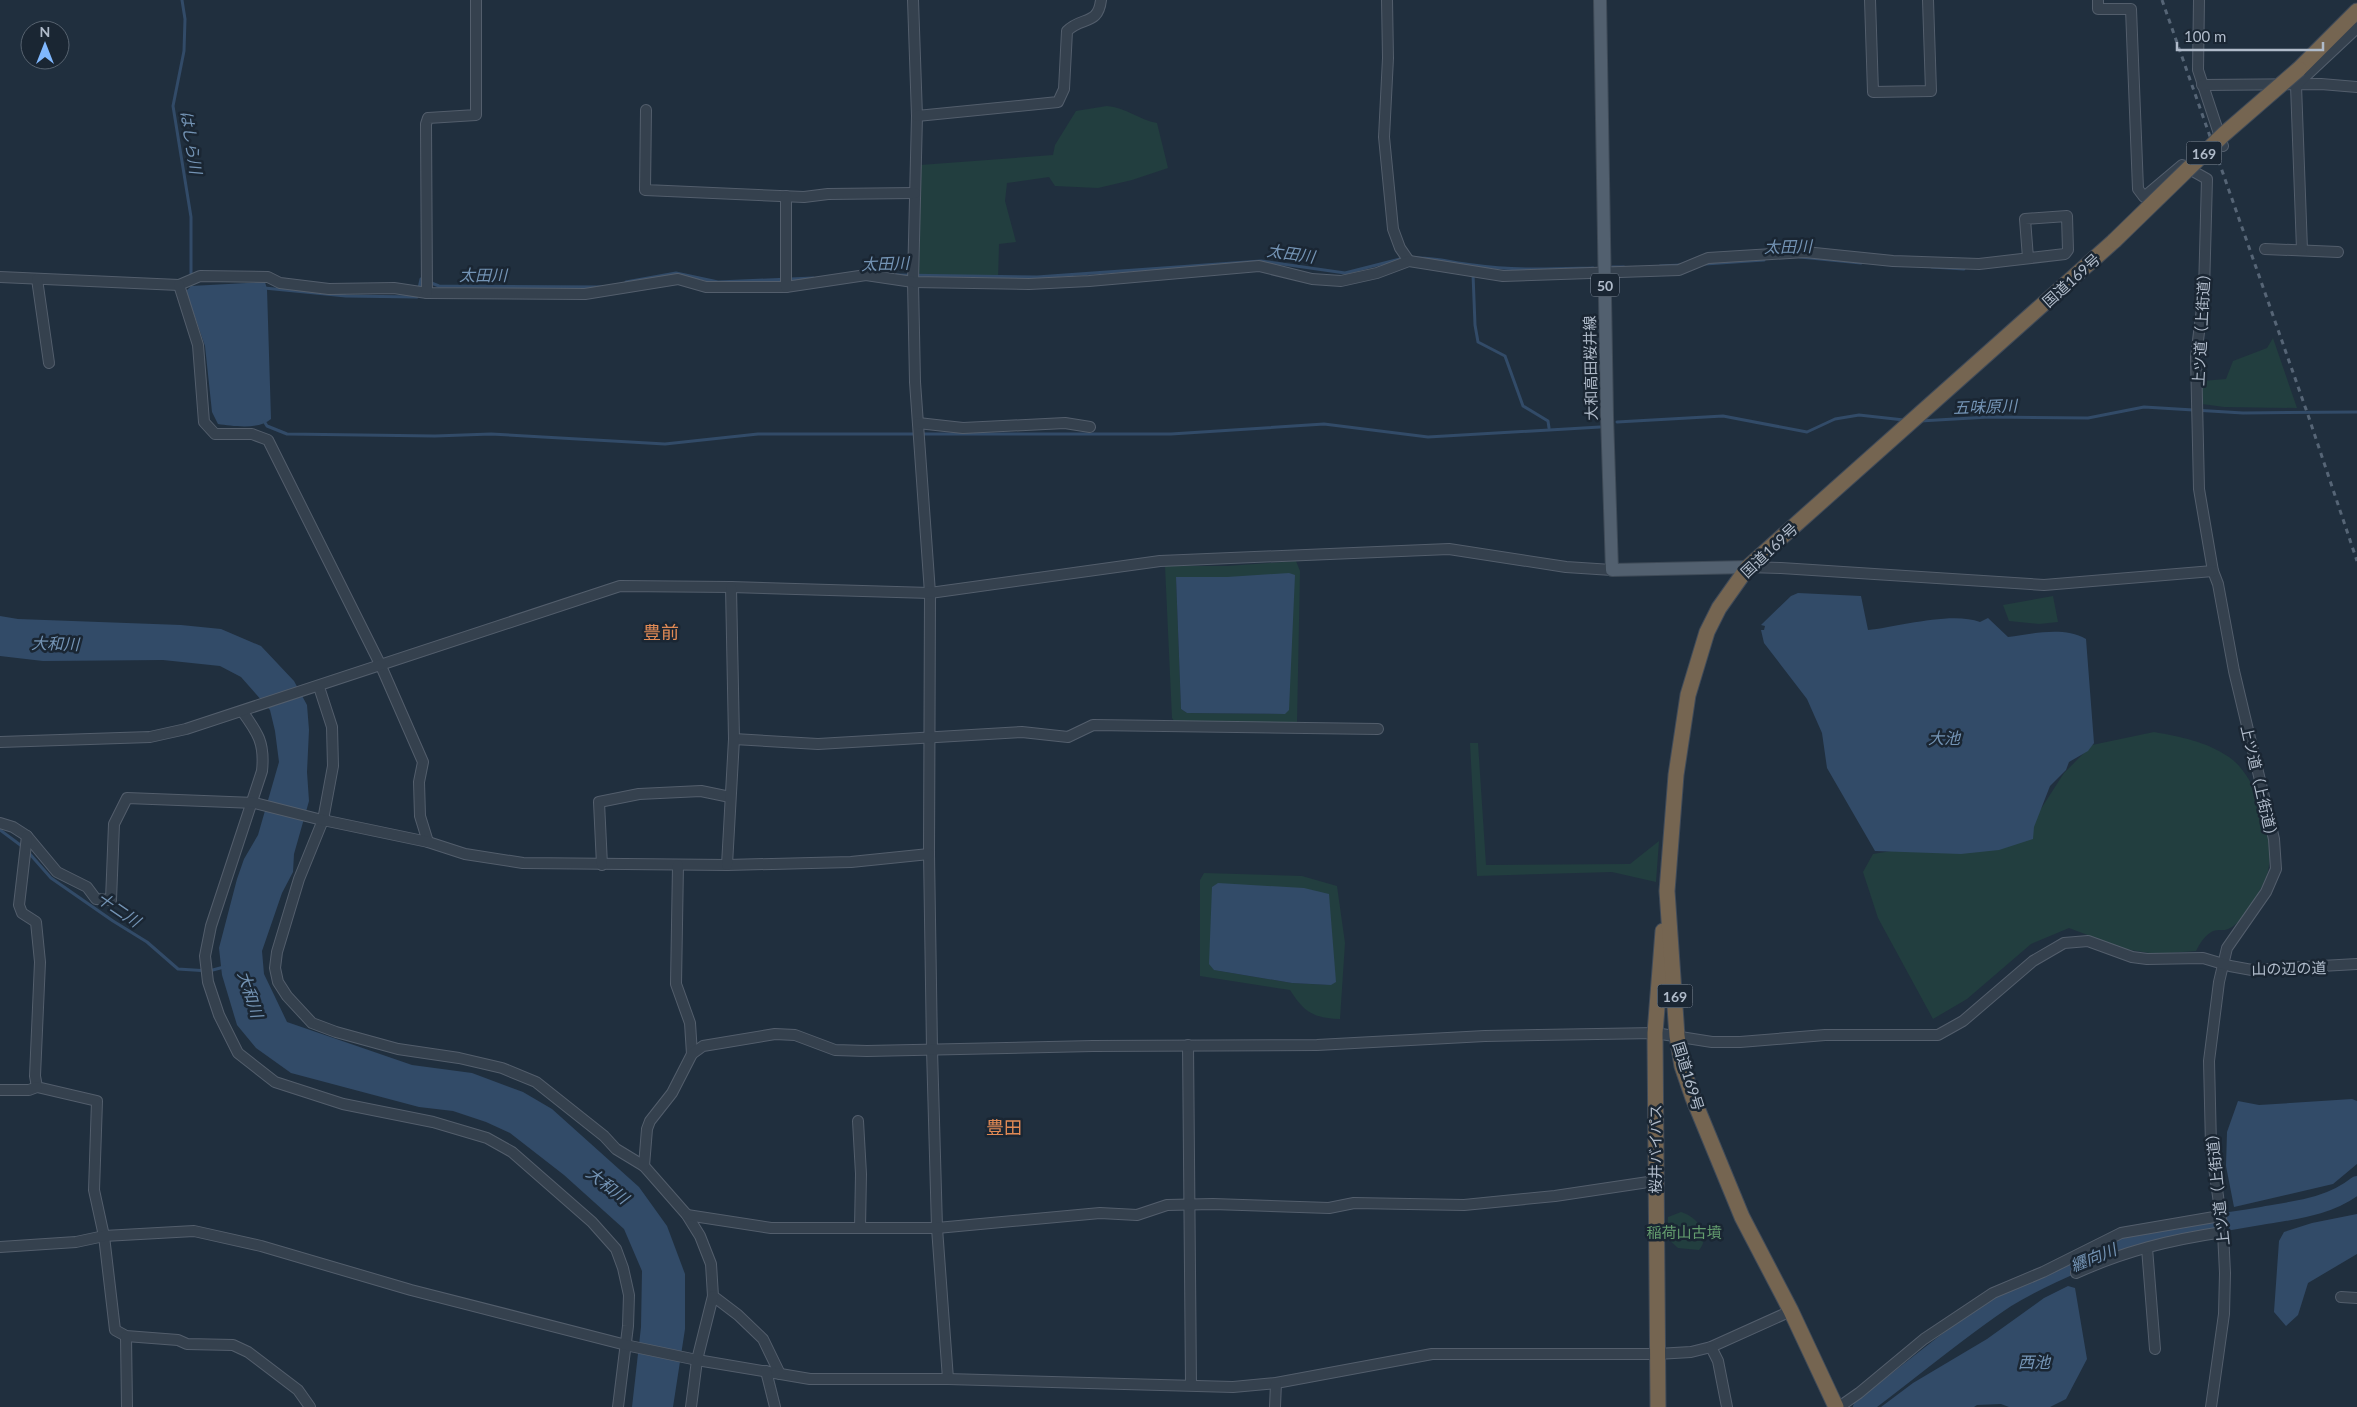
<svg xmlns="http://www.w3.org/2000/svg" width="2357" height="1407" viewBox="0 0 2357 1407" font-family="Lato,'Noto Sans JP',sans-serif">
  <rect width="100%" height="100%" fill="#202f3e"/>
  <g fill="#223e3f" fill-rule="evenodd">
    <path d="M1107 106C1125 107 1139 120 1157 123L1168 168 1132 180 1098 188 1055 186 1049 177 1007 183 1005 201 1016 242 999 244 998 281 919 279 920 165 1053 155 1055 145 1076 111Z"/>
    <polygon points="2273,338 2297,408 2224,407 2202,404 2202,381 2226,379 2233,361 2267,348"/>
    <path d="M1296 561 1300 571 1297 723 1176 724 1172 718 1165 566H1227ZM1176 577H1227L1285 714 1187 713 1181 709Z"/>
    <polygon points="2053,596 2058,622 2039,624 2009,621 2003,605"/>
    <path d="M2154 732C2181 737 2205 741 2229 757 2257 776 2276 838 2268 871 2266 880 2259 893 2253 901 2247 911 2239 925 2228 929 2224 931 2218 929 2213 931 2205 935 2200 943 2196 951L2155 954 2125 949 2069 928 2031 944 1967 999 1933 1019 1878 918 1863 872 1873 854 1903 849 2019 843 2064 773 2092 745Z"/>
    <polygon points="1470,743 1478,743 1486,865 1630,864 1659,841 1656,882 1612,872 1477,876"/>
    <path d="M1204 873 1302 876 1337 886 1345 943 1340 1019C1313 1018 1304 1012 1290 990L1200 976V880ZM1214 970 1331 985 1292 983Z"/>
    <path d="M1681 1212C1696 1216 1712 1235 1699 1250L1678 1248 1667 1238 1668 1217Z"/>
  </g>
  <g fill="#324b68">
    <path d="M265 282 267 289 271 419C259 430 233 426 218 424L212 412 205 346 186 291 191 286Z"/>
    <polygon points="1289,573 1295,575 1289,710 1285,714 1187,713 1181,709 1176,577 1227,577"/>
    <path d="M1798 593 1861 596 1868 630C1897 627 1952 611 1980 622L1988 618 2008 637C2032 634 2063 626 2086 639L2094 743 2088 751 2069 762 2066 770 2050 786 2034 827 2033 839 1999 850 1961 854 1875 851 1827 768 1822 733 1807 699 1764 643 1761 630H1764L1765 626 1761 625 1763 623 1791 596Z"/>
    <polygon points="0,616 18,619 181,625 221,629 261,646 294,681 307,705 309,730 307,772 309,801 294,854 293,872 282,893 262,951 264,974 287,1022 412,1065 472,1073 523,1092 552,1109 639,1187 667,1226 685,1274 685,1329 673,1407 632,1407 641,1327 642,1271 624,1229 564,1175 510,1133 486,1122 453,1111 419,1107 291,1073 256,1048 237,1025 222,975 219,948 237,879 244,859 258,835 279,762 275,731 270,710 241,677 220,666 163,660 43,661 0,656"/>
    <polygon points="1218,883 1304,888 1329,894 1336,982 1331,985 1292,983 1214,970 1209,964 1212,887"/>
    <polygon points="2352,1099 2357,1101 2357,1164 2333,1184 2234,1207 2226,1166 2227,1132 2238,1101 2259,1105"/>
    <polygon points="2357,1214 2357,1254 2308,1283 2298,1315 2286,1326 2274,1312 2279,1241 2284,1232 2312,1223"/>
    <polygon points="2068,1286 2075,1288 2087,1359 2066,1399 2050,1407 2009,1407 2001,1404 1977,1405 1974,1407 1881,1407 1913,1383 1987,1339 2044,1298"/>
  </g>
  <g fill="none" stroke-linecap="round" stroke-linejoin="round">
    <g stroke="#324b68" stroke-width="3">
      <polyline points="182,0 185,19 184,51 173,106 191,217 191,276"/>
      <polyline points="1800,257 1861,263"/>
      <path d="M1415 258C1435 257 1453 263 1473 265 1513 271 1553 269 1593 268"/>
      <polyline points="1705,264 1764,260"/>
      <polyline points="1660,266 1681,265"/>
      <polyline points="1612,267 1624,267"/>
      <polyline points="1932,267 1964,269"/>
      <polyline points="1473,274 1475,325 1478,342 1505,356 1523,406 1548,421 1549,428"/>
      <polyline points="896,275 1037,277 1261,261 1345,273 1404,258"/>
      <polyline points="626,282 676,273 718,282 813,278"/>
      <polyline points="264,288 346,296 417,297 421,279 439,286 603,287"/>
      <polyline points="264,421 267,426 287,434 435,436 491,434 665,444 758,434 1171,434 1324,424 1428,437 1600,427"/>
      <polyline points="1920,421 1989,417 2088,418 2144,407 2243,413 2357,412"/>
      <polyline points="1617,422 1723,416 1807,432 1835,419 1859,415 1904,420"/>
      <polyline points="0,830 23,847"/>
      <polyline points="29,853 51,878 113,921 147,942 178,969 209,971 224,967"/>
    </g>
    <path stroke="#324b68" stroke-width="18" d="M1862 1407C1911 1371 1957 1331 2007 1298 2043 1276 2085 1259 2124 1244 2168 1229 2215 1224 2261 1216 2295 1210 2330 1207 2357 1185"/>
    <g stroke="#535e6c" stroke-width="12">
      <g id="minor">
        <polyline points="913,0 917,116 913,282 915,382 930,593 929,854 932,1049 937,1228 948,1379"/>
        <polyline points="1387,0 1388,58 1384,137 1393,229 1400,248 1409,261"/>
        <polyline points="1870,0 1873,92 1931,91 1928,0"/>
        <polyline points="2098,0 2098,9 2131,9 2138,189 2144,197 2182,165 2207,179 2204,291 2196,357 2199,489 2213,571 2218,584 2234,671 2274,839 2276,869 2266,892 2227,948 2219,982 2209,1061 2211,1146 2223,1232 2225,1273 2224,1314 2211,1407"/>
        <polyline points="2199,0 2198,70 2223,146"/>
        <polyline points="2202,85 2321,84 2357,87"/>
        <polyline points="646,110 645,190 804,197 828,194 915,193"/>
        <path d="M917 116 1058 102 1064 89 1067 31C1082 16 1098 26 1101 0"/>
        <polyline points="2265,249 2338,252"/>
        <polyline points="2302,250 2296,85 2357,28"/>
        <polyline points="0,277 179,285 200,276 268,277 280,283 329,289 394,288 427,293 585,294 678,279 706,287 786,287 866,275 913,282 1029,284 1089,281 1259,266 1312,279 1341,281 1377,273 1409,261 1503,276 1679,270 1708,258 1805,252 1893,261 1979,264 2065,254 2068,250 2067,216 2025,219 2028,258"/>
        <polyline points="37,279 49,363"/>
        <polyline points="179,285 198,345 204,422 215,434 252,434 268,440 381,666 423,762 419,782 420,816 428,842"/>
        <polyline points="786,287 786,196"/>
        <polyline points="427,293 426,124 428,118 476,115 476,0"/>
        <polyline points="918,423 963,428 1065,423 1090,427"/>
        <polyline points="1748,567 1781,568 2044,585 2213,571"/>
        <polyline points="319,687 332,727 333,766 323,820 299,879 277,952 275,968 278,982 287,996 312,1023 336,1032 398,1049 459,1058 502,1068 536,1082 604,1136 616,1149 644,1166 687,1215 700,1236 711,1264 713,1296 738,1315 763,1339 780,1374"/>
        <path d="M242 711C258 733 265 743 262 771L211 926 205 956 208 982 219 1015 238 1053 275 1082 343 1104 433 1122 487 1138 512 1152 592 1222 616 1249 623 1268 629 1295 628 1326 618 1407"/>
        <polyline points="734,739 818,744 1022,732 1068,737 1093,725 1378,729"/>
        <polyline points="0,742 150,737 186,729 620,586 731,587 930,593 1160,561 1449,549 1566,567 1612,570"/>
        <polyline points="0,823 13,827 27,836 57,872 87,887 96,899 111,900 114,824 127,798 255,803 318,819 428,842 465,854 523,863 727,865 851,862 929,854"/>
        <polyline points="27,836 19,905 22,913 36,922 40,962 35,1076 37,1087 97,1101 94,1190 104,1236 115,1330 126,1336 178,1340 187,1344 233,1345 248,1352 298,1390 310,1407"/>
        <polyline points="602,865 599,802 639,794 701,791 730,797"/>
        <polyline points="678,865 676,984 690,1023 692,1054"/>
        <polyline points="727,865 734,739 731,587"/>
        <polyline points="1188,1045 1191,1385"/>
        <polyline points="0,1090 29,1090 37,1087"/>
        <polyline points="858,1121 861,1174 860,1228"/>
        <polyline points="644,1166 647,1129 650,1121 672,1093 692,1054 703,1046 775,1034 795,1035 835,1050 867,1051 1093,1046 1317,1045 1485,1036 1655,1033 1712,1042 1740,1042 1825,1035 1938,1035 1963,1021 2033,961 2064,943 2088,941 2132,957 2147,959 2203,958 2230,966 2252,970 2357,964"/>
        <polyline points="687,1215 771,1228 937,1228 1100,1213 1137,1215 1167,1205 1213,1204 1329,1208 1354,1203 1464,1205 1555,1196 1655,1181"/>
        <polyline points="0,1247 76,1242 104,1236 194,1231 261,1246 411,1290 630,1346 697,1360 810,1379 948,1379 1233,1387 1276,1383 1432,1354 1657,1354 1691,1352 1711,1347 1791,1311"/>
        <polyline points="2147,1248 2155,1349"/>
        <path d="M2076 1273C2125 1251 2169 1240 2223 1232"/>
        <polyline points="2341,1297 2357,1298"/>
        <polyline points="126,1336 127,1407"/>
        <polyline points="1711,1347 1718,1361 1727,1407"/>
        <polyline points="766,1371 775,1407"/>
        <polyline points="691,1407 697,1360 713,1296"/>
        <polyline points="1275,1407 1276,1383"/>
        <polyline points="1839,1407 1859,1393 1924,1339 1993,1293 2043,1272 2121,1233 2220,1216"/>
      </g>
    </g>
    <g stroke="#3e4a57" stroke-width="14">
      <polyline id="major" points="1600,0 1607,416 1612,570 1748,567"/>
    </g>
    <g stroke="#404b59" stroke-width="17">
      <g id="highway">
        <polyline points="2299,69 2357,11"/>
        <polyline points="1658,1407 1655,1033 1663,931"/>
        <polyline points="1836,1407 1791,1311 1742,1217 1693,1098 1682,1066 1677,1036 1667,891 1676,775 1688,695 1707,632 1719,608 1748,567 2114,241"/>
      </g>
    </g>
    <use href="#minor" stroke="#35414e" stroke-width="10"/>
    <use href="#major" stroke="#52606f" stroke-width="12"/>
    <use href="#highway" stroke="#756551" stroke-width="15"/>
    <polyline stroke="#566576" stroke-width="3" stroke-dasharray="5 5" stroke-linecap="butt" points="2162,0 2308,415 2357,561"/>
    <g stroke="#404b59" stroke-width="17" stroke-linecap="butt">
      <polyline id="highway-bridge" points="2114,241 2224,134 2299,69"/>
    </g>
    <use href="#highway-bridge" stroke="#756551" stroke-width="15"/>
  </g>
  <g text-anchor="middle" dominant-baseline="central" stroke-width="5" stroke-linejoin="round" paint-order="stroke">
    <g fill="#1a2633" stroke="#838e9d" stroke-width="1">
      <rect x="2186.5" y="141.5" width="35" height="23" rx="4"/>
      <rect x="1591" y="273.5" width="28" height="23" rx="4"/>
      <rect x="1657.5" y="984.5" width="35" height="23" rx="4"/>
    </g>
    <g font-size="14" font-weight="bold" fill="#b0bbca">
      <text x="2204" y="153">169</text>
      <text x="1605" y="285">50</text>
      <text x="1675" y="996">169</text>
    </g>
    <g font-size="15" fill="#b0bbca" stroke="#1a2633">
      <text transform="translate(2071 280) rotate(-42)">国道169号</text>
      <text transform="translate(2201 326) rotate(-87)">上ツ道（上街道）</text>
      <text transform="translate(1590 368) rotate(-91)">大和高田桜井線</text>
      <text transform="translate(1769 550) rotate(-43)">国道169号</text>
      <text transform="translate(2260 784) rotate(77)">上ツ道（上街道）</text>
      <text transform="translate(2289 968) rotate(-1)">山の辺の道</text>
      <text transform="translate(1689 1076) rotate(73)">国道169号</text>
      <text transform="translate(1655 1149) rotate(-90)">桜井バイパス</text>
      <text transform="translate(2217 1186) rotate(-96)">上ツ道（上街道）</text>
    </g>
    <g font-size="15" fill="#649d6e" stroke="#1a2633">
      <text x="1684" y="1232">稲荷山古墳</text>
    </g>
    <g font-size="16" font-style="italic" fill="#7494b5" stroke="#1a2633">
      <text transform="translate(192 142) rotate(81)">はしら川</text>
      <text transform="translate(1788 246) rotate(-1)">太田川</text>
      <text transform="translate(1291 253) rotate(8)">太田川</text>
      <text transform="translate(885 263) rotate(-2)">太田川</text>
      <text x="483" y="274">太田川</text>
      <text transform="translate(1985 406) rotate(-2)">五味原川</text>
      <text transform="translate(55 643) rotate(1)">大和川</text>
      <text x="1944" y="737">大池</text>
      <text transform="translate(119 909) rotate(34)">十二川</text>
      <text transform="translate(251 994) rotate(72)">大和川</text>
      <text transform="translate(608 1185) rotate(38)">大和川</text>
      <text transform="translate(2093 1257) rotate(-22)">纒向川</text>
      <text x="2034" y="1361">西池</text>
    </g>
    <g font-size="18" fill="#e08a55" stroke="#1a2633">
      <text x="661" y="632">豊前</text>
      <text x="1004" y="1127">豊田</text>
    </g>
  </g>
  <g transform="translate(45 45)"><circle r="24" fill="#1a2633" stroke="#56626f"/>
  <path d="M0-4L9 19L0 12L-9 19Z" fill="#80b8ff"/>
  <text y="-8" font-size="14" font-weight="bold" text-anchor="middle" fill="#b0bbca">N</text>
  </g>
  <path d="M2177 42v8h146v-8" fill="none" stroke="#b0bbca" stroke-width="2.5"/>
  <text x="2184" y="42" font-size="15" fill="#b0bbca" stroke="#1a2633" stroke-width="4" paint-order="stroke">100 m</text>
</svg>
